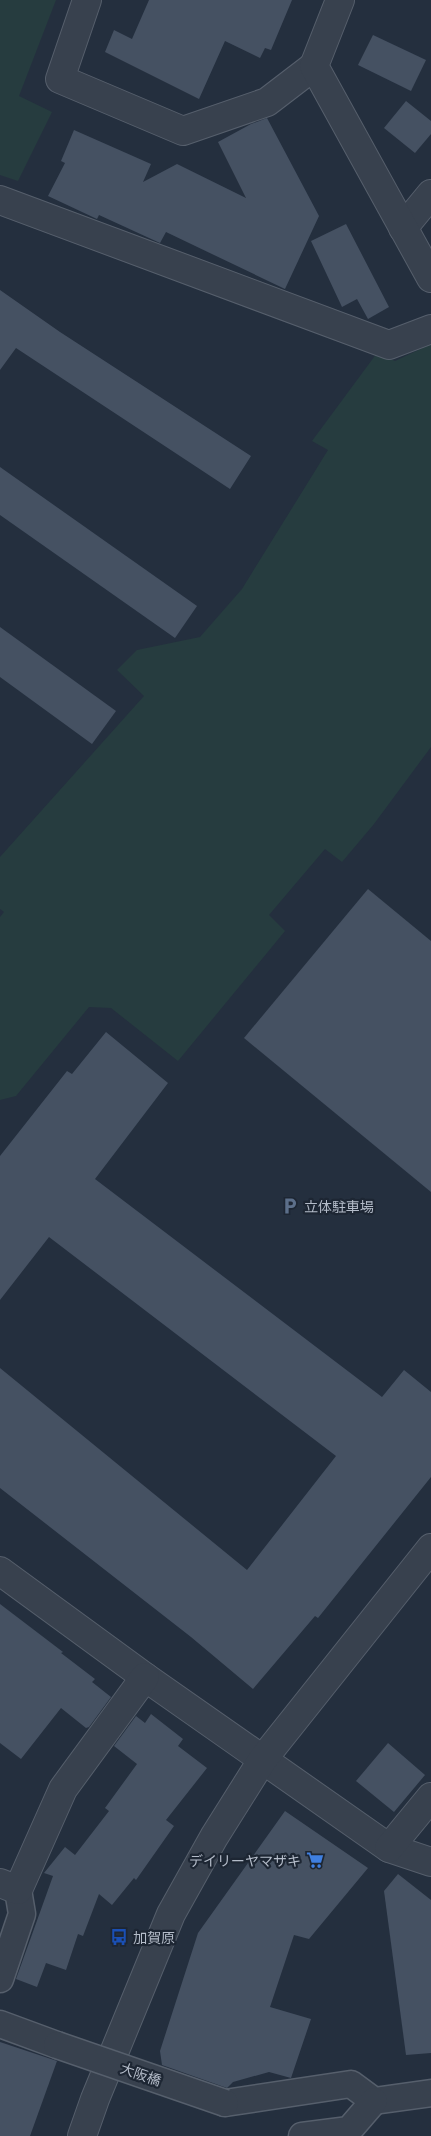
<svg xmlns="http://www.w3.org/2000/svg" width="431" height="2136" viewBox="0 0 431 2136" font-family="Commissioner,'Noto Sans JP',sans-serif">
  <rect width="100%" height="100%" fill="#242f3e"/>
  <g fill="#263c3f">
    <polygon points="0,0 56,0 19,96 52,112 18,181 0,175"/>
    <polygon points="431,344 431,747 374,824 342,862 325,849 269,915 285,931 178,1061 111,1008 89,1007 16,1096 0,1100 0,917 4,912 0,909 0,857 144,696 117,670 137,650 200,637 242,589 328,450 312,441 377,353 395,361"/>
  </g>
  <g fill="#455162">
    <polygon points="149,0 292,0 271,50 265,48 260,58 225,41 199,99 105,52 114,30 132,39"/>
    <polygon points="373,35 426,60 411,91 358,65"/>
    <polygon points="406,101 431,121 431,134 415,153 384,128"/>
    <polygon points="267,118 319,216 285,289 166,232 160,243 99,215 97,219 48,196 65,163 61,161 74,130 151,164 143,182 177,164 246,198 218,142 251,124"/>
    <polygon points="346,224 389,307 368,319 357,299 342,307 311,241"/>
    <polygon points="0,290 60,332 251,456 230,489 16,348 0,370"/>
    <polygon points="0,467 197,606 175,638 0,515"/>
    <polygon points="0,627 116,711 92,744 0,677"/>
    <polygon points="368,889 431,941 431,1192 244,1038"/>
    <polygon points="106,1032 168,1083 95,1179 382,1397 404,1370 431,1392 431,1477 318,1618 315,1616 253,1689 191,1637 0,1488 0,1368 247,1570 336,1456 49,1237 0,1300 0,1156 67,1071 72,1074"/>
    <polygon points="0,1604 63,1652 61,1653 95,1679 92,1682 111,1697 89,1727 86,1728 61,1708 21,1759 0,1743"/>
    <polygon points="151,1714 183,1739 178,1746 207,1768 166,1820 174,1826 136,1880 134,1878 112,1905 99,1894 83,1936 78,1934 66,1970 46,1963 37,1987 16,1979 53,1876 44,1873 65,1847 75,1855 109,1811 105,1808 137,1764 114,1746 136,1716 145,1723"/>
    <polygon points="388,1743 425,1775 394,1812 356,1781"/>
    <polygon points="285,1811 368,1868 309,1939 294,1935 270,2007 311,2019 291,2078 269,2072 233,2082 227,2088 162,2065 160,2051 198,1933"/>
    <polygon points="398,1874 431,1900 431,2053 406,2055 384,1891"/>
    <polygon points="0,2042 57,2061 30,2136 0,2136"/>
  </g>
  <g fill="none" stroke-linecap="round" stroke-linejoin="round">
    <g stroke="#565f6c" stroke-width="29">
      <g id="pedestrian">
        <polyline points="0,1979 22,1914 18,1890"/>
        <polyline points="0,2024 57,2045"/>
        <polyline points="225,2103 351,2084 374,2101 431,2093"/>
        <polyline points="302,2136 349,2130 374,2101"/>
      </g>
    </g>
    <g stroke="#565f6c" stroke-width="30">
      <g id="minor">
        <polyline points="87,0 60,79 183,131 267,102 314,66"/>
        <polyline points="0,200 389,345 431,329"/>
        <polyline points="403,228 431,194"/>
        <polyline points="0,1571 145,1677 389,1848 431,1862"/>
        <polyline points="389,1848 431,1797"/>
        <polyline points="0,1883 18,1890 63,1789 145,1677"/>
      </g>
    </g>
    <g stroke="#565f6c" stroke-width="30">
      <g id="tertiary">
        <polyline points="340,0 314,66 431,278"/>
        <polyline points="82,2136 95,2099 171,1914 214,1837 263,1759 431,1548"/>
      </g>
    </g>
    <use href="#pedestrian" stroke="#38414e" stroke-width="26"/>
    <use href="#minor" stroke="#38414e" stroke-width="28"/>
    <use href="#tertiary" stroke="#38414e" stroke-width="28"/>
    <g stroke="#565f6c" stroke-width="29" stroke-linecap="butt">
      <polyline id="pedestrian-bridge" points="57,2045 225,2103"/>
    </g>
    <use href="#pedestrian-bridge" stroke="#38414e" stroke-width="26"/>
  </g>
  <defs>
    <g id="parking-bare" transform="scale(1.35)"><path d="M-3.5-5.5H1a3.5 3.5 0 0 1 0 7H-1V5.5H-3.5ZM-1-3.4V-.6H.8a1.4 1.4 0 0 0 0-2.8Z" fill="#5c6f8a" stroke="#1d2633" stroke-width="2.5" paint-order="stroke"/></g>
    <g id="supermarket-bare" transform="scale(1.35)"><path d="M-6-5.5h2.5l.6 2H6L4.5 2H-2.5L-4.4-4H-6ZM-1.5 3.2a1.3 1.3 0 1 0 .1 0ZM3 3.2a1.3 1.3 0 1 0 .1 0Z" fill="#3f7fe0" stroke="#1d2633" stroke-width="2.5" paint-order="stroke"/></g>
    <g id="bus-bare" transform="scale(1.35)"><path d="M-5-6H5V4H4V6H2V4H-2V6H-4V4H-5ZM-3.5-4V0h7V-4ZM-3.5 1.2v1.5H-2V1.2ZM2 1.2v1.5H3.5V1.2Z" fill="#1a4fb4" stroke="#1d2633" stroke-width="2.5" paint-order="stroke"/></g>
  </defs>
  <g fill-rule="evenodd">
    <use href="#parking-bare" x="290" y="1206"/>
    <use href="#supermarket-bare" x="315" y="1860"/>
    <use href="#bus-bare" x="119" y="1937"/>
  </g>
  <g text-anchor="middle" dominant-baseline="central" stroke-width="4.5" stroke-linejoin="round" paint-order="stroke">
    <g font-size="14" fill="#b4bcc9" stroke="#1d2633" text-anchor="start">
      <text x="304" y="1206">立体駐車場</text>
      <text x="301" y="1860" text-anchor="end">デイリーヤマザキ</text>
      <text x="133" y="1937">加賀原</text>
    </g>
    <g font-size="14" fill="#b4bcc9" stroke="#1d2633">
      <text transform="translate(141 2074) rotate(19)">大阪橋</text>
    </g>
  </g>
</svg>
